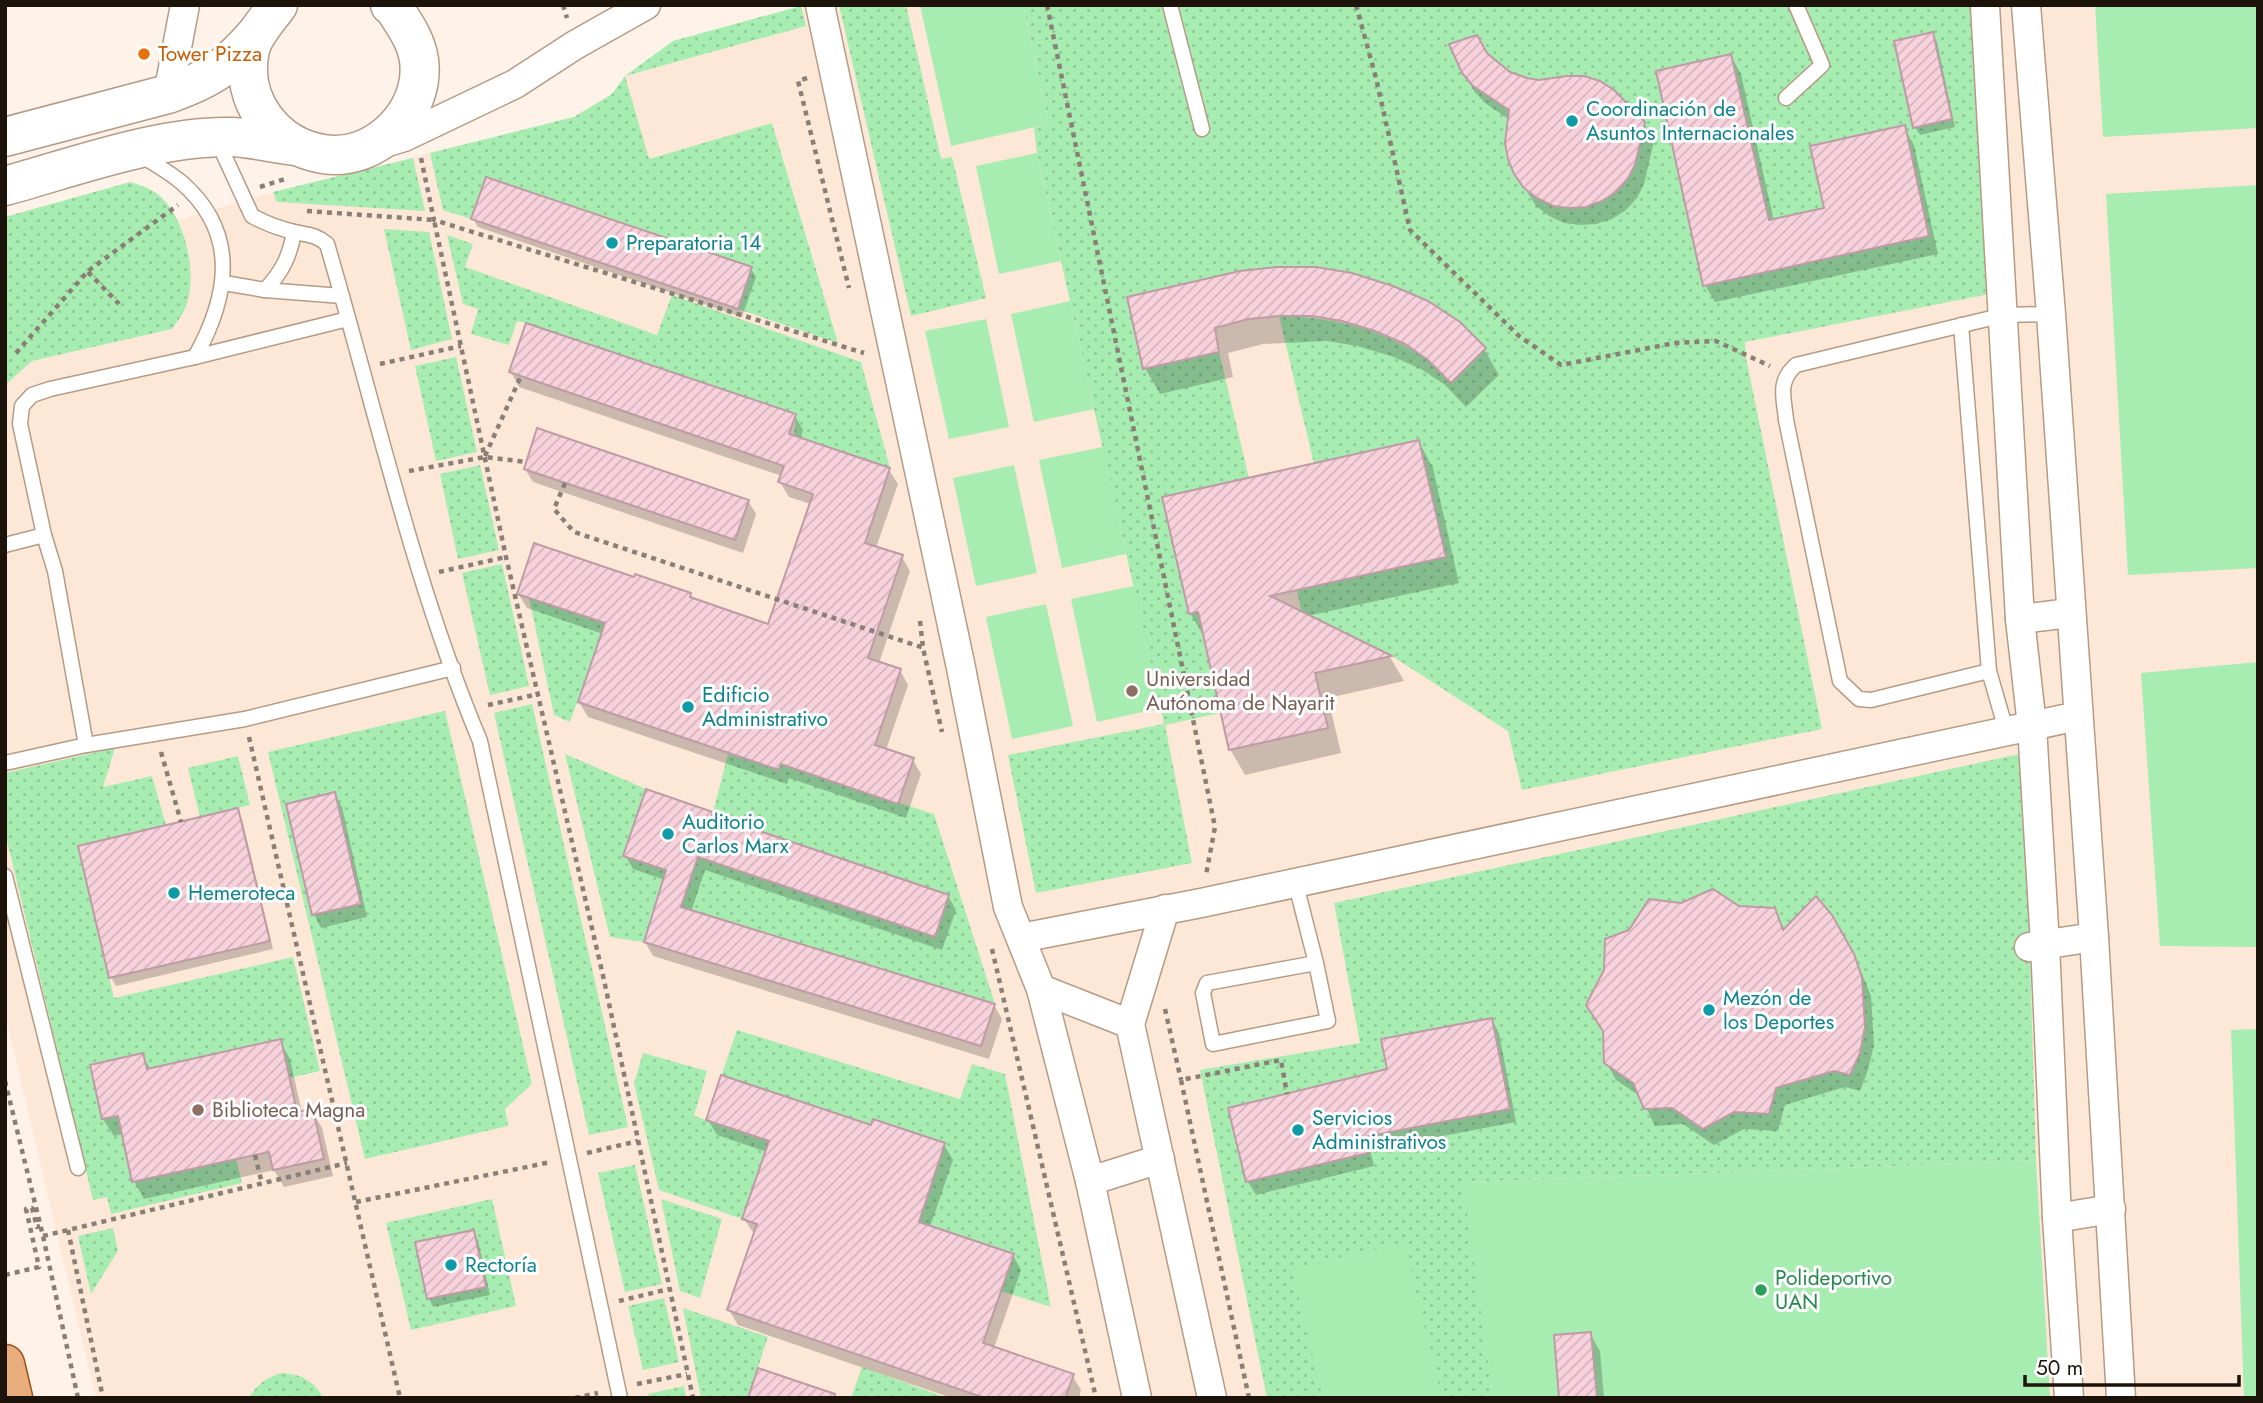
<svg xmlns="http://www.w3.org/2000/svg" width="2263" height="1403" viewBox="0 0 2263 1403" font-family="Jost,sans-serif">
  <defs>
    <pattern id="green-dots" width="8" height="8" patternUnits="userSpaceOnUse" patternTransform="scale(1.75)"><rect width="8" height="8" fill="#a7ecb1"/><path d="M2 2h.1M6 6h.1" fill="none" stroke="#8fca97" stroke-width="1.8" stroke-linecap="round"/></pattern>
    <pattern id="building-hatch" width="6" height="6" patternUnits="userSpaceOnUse" patternTransform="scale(1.75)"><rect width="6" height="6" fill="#f7d2dc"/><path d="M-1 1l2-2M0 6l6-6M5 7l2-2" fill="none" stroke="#d3b3bb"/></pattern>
  </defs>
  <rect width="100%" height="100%" fill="#fef2e9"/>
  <polygon fill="#fde8d7" points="804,5 2258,5 2258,1398 96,1398 5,1015 5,367 172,329 189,253 179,220 262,195 574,117 612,94 625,76 673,41"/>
  <g fill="url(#green-dots)">
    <polygon points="839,5 906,5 941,159 952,157 986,298 911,316"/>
    <path d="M1023 5H1983L2000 292 1745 342 1746 358 1822 729 1522 790 1508 731 1392 656 1314 618 1303 620 1297 590 1446 557 1419 440 1314 464 1279 316C1335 317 1382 329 1428 360V301L1393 286 1352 273 1240 271 1127 298 1144 369 1219 352 1249 478 1162 497 1189 613 1198 612 1220 713 1165 725 1192 863 1036 893 1008 755 1164 724 1037 153 1034 128 1049 124Z"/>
    <polygon points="801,6 806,26 625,76 649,159 772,123 838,343 738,309 752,267 486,177 471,219 443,210 430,153 574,117 612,94 625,76 673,41"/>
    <polygon points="413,158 425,211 277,202 273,192"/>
    <path d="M130 182C142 186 154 189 163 199 187 223 199 280 184 311 181 317 176 323 172 329L32 361 5 385V217Z"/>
    <polygon points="384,229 429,232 452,339 411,350"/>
    <polygon points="447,235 473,244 465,267 657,335 672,295 861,362 890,468 794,436 796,414 526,323 517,321 509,345 471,334 478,309 463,304"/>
    <polygon points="456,357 477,452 436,461 415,366"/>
    <polygon points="480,465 499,550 458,559 440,474"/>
    <polygon points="502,564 529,686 490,695 462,573"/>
    <polygon points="529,598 609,625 698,678 598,644 570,722 554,715"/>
    <polygon points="532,704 628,1127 589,1135 494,713"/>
    <polygon points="445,711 532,1084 505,1109 508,1126 365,1159 268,752"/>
    <polygon points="115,748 103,787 152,776 166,825 78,846 114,998 293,957 320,1071 289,1078 147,1069 143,1053 90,1065 102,1119 118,1116 132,1182 236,1159 242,1183 111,1214 107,1197 93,1200 5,832 5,773"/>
    <polygon points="2024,753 2036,1161 1464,1182 1493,1398 1267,1398 1200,1070 1360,1043 1334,903"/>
    <polygon points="565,754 646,789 623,855 690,879 713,812 728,754 778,770 781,765 934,814 995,1004 657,900 644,942 610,937"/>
    <polygon points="238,756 250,805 200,817 188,768"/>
    <polygon points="737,1030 960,1099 972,1064 1005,1074 1051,1307 1001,1291 1013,1253 940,1229 927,1231 758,1174 742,1219 659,1190 634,1083 643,1053 707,1071 694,1116 706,1120"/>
    <polygon points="635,1165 662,1284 625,1292 598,1173"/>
    <polygon points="492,1199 516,1306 411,1330 386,1223"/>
    <polygon points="661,1199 722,1219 700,1298 680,1291"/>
    <polygon points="113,1228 118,1251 91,1294 78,1236"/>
    <polygon points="664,1298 679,1362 643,1370 628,1306"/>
    <polygon points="683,1308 768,1337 748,1398 701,1398"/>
    <polygon points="862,1367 947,1398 851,1398"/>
    <path d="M281 1373C300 1374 314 1380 323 1398H249C257 1384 266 1378 281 1373Z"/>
    <polygon points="684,1386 686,1398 649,1398 648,1394"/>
  </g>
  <g fill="#a7ecb1">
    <polygon points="920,5 1023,5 1049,124 951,146"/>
    <polygon points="2095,5 2258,5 2258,128 2103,137"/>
    <polygon points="1037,153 1061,261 999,274 976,166"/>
    <polygon points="2258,185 2258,568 2128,575 2106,194"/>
    <polygon points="1070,301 1094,409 1034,422 1011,314"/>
    <polygon points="986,319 1009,427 949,439 925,331"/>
    <polygon points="1103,447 1126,554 1062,568 1039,460"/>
    <polygon points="1014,465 1037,573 976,586 953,478"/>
    <polygon points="1134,586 1161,708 1097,722 1071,599"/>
    <polygon points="1046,604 1073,726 1012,739 986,617"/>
    <polygon points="2258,662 2258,947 2160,946 2141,673"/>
    <polygon points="2258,1029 2258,1398 2244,1398 2231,1030"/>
    <polygon points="2036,1161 2050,1398 1493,1398 1463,1182"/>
    <polygon points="1404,1242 1442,1398 1323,1398 1292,1269"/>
  </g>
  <g fill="#0003">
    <polygon points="1932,34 1937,42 1955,127 1920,135 1915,127"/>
    <polygon points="1487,55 1509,74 1644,123 1654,141 1644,184 1637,198 1626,210 1612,219 1596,224 1580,225 1564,223 1549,216 1536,206 1516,174 1510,120 1485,103 1474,91 1464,73"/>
    <polygon points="1731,56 1741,74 1774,221 1826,210 1904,127 1914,145 1938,254 1715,302 1705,285"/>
    <polygon points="473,219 751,269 756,277 742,317 478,227"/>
    <polygon points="1240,273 1484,349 1499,375 1466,407 1445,385 1421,369 1391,356 1357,346 1327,341 1263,344 1228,353 1233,377 1160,394 1145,368"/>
    <polygon points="511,372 795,416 803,430 800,440 889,470 898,484 876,548 902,557 910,571 879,663 900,670 908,685 886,750 913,760 921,774 906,818 789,778 787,784 588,717 579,702 603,634 527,608 518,593 635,579 690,594 694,600 769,626 811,504 789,497 780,482 782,476 519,387"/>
    <polygon points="1419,442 1433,468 1459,583 1307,616 1390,657 1404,681 1328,698 1341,753 1245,775 1230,749 1206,640 1190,613"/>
    <polygon points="525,469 748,501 756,514 743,553 533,482"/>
    <polygon points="334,794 342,807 367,917 321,928 314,914"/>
    <polygon points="237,810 242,819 273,949 116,986 111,977"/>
    <polygon points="712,813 714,817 948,896 956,910 942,950 705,870 691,912 994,1005 1002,1019 989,1059 653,956 645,942 665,880 633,869 625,855"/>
    <polygon points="1738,907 1774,910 1785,930 1831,916 1854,954 1871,996 1874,1045 1868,1070 1860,1091 1845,1087 1785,1105 1778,1131 1744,1129 1714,1145 1683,1124 1655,1126 1641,1097 1616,1080 1606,1062"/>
    <polygon points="1492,1020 1499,1033 1516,1122 1370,1150 1374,1166 1256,1195 1248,1182 1230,1110 1389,1071"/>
    <polygon points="280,1041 290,1059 302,1113 312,1111 322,1128 333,1176 284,1187 274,1170 144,1199 134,1181 123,1134 114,1136 103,1119 142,1055 151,1070"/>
    <polygon points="708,1120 872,1127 944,1145 953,1160 930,1227 1013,1255 1021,1270 994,1348 1072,1375 1081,1390 1079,1398 952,1398 738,1325 729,1310 755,1235 744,1219 767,1152 717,1135"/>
    <polygon points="473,1232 478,1240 490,1295 433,1307 429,1298"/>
    <polygon points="1590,1334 1600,1351 1604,1398 1561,1398"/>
  </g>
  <g fill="url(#building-hatch)" stroke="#be9ba5" stroke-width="2">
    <polygon points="1933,32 1952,119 1913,128 1894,41"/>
    <polygon points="1477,35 1487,53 1510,72 1527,78 1539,80 1567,76 1584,76 1600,81 1614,90 1645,122 1635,165 1627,180 1616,192 1602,201 1586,207 1569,208 1553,206 1537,198 1524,188 1514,174 1508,159 1505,143 1509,110 1473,86 1462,73 1449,44"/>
    <polygon points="1731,54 1769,220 1824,208 1810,146 1905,125 1929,236 1703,286 1656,71"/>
    <polygon points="486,177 752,267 738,309 471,219"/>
    <polygon points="1277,267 1316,267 1352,273 1393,286 1428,301 1460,322 1486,348 1451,383 1428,360 1405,344 1375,331 1342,321 1312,316 1279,316 1248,319 1215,328 1219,352 1143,369 1127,297 1240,271"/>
    <polygon points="526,323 796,414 789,434 890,468 865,543 903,555 868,658 901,669 875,745 914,758 898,804 781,764 779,770 578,702 605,623 517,594 534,543 634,577 635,574 691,593 690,597 768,624 813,494 778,482 784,466 509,372"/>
    <polygon points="537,428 749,500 735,540 524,469"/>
    <polygon points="1419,440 1446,557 1270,596 1392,656 1315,673 1328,728 1229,750 1198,612 1189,614 1162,497"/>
    <polygon points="646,789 713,812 712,815 949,895 935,937 698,857 681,907 995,1004 981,1046 644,942 666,870 623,856"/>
    <polygon points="335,792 361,904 312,915 286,804"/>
    <polygon points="238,808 270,941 109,978 78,846"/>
    <polygon points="1713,889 1739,906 1775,908 1783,930 1816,896 1832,915 1854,954 1862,978 1865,1027 1860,1053 1850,1075 1834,1071 1776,1088 1769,1114 1734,1112 1703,1129 1672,1108 1644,1109 1633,1083 1604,1063 1603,1031 1586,1005 1604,970 1605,939 1629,930 1649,899 1681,903"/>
    <polygon points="1492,1018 1510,1109 1364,1137 1368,1153 1246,1182 1228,1108 1387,1069 1381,1039"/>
    <polygon points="281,1039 297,1112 313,1109 324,1159 273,1170 269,1152 132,1182 118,1116 102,1119 90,1065 143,1053 147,1069"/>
    <polygon points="721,1075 871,1125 873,1119 945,1143 919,1222 1014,1254 983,1343 1074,1374 1065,1398 985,1398 727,1310 757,1224 742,1219 769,1141 706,1120"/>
    <polygon points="474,1230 486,1287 427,1299 415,1242"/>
    <polygon points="1591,1332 1597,1398 1559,1398 1554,1335"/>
    <polygon points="758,1368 835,1394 834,1398 748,1398"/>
  </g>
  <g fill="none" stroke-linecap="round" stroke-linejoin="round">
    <g stroke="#b59b85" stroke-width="17">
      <g id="lane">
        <polyline points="1170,5 1202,129"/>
        <polyline points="1786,98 1822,65 1796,5"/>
        <path d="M217 140 252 216C265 223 280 229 295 232 309 235 316 235 327 244 376 410 413 581 480 741L620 1398"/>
        <path d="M141 155C154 164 169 172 181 182 240 233 229 296 195 357"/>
        <polyline points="224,283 265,290 342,296"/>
        <path d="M265 290C282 272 290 256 294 232"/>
        <polyline points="1961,325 1989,671 2006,730"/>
        <polyline points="5,545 44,535"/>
        <path d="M1989 671 1871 700 1859 699 1840 681 1786 420C1784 397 1777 382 1796 365L2004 315 2051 314"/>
        <polyline points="86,745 245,719 453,668"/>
        <polyline points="5,763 86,745 55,571 44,535 20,424 22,406 32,395 50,389 195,357 348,319"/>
        <polyline points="5,876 78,1168"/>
        <polyline points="1295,881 1316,963 1328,1021 1213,1044 1203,993 1207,983 1316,963"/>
      </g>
    </g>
    <g stroke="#b59b85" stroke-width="31">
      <g id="street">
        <polyline points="820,5 960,663 1008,907 1041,989 1090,1181 1137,1398"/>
        <polyline points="1985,5 2020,619 2032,726 2045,944 2057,1218 2069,1398"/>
        <polyline points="2026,5 2051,314 2094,937 2121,1398"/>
        <polyline points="168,94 185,5"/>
        <polyline points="381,144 404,137 515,84 575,45 646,5"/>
        <polyline points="2020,619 2070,613"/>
        <polyline points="1021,938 1201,903 2078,716"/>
        <polyline points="2029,947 2094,937"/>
        <polyline points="1041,989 1130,1024 1212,1398"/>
        <polyline points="1130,1024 1165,909"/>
        <polyline points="1090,1181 1160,1159"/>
        <polyline points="2057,1218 2111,1209"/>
      </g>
    </g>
    <g stroke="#b59b85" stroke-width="41">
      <g id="secondary">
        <path d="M278 5C269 18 253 34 250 50 239 100 274 146 323 154 375 163 426 112 419 60 416 40 405 25 394 8L390 5"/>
        <path d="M5 137 168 94C213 78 226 68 258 32"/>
        <path d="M5 186C74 167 161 135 232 137 253 138 275 144 296 146"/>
      </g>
    </g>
    <g stroke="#98521c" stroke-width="41">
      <polyline id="primary" points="5,1364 13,1398"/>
    </g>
    <g stroke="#897f76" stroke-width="4.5" stroke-dasharray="5 5" stroke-linecap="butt">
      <polyline points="563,5 567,18"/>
      <polyline points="1047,5 1215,827 1206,875"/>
      <polyline points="1356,5 1376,78 1410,230 1519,336 1561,365 1675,343 1716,341 1770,366"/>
      <polyline points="807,78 798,81 849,288"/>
      <polyline points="421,158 434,220 864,353"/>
      <polyline points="260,187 285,179"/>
      <polyline points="307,211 434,220 506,557 604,980 693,1398"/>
      <polyline points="88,272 119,304"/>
      <polyline points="16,353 88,271 178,205"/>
      <polyline points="380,364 461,346"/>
      <polyline points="485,456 521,376"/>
      <polyline points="409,471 485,457 526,462"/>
      <polyline points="565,483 554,509 574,532 924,648"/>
      <polyline points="439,572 506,557"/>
      <polyline points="920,621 923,648 942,732"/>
      <polyline points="488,705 539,694"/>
      <polyline points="249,737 400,1398"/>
      <polyline points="161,752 181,822"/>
      <polyline points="992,949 1096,1398"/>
      <polyline points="1165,1009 1181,1080"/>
      <polyline points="5,1081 43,1236 78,1398"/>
      <polyline points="587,1153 638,1141"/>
      <polyline points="255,1155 262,1184"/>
      <polyline points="356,1202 551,1162"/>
      <polyline points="68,1230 103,1398"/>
      <polyline points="43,1236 347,1163"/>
      <polyline points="5,1275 39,1267 26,1209 32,1208 37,1227 40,1226"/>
      <polyline points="619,1301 669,1289"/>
      <polyline points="637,1384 687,1374"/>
      <polyline points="575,1398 598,1393"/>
      <polyline points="1249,1398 1181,1080 1281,1060 1287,1094"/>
    </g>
    <use href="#lane" stroke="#fff" stroke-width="14"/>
    <use href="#street" stroke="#fff" stroke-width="28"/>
    <use href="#secondary" stroke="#fff" stroke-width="38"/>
    <use href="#primary" stroke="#e9ac7c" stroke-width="38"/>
  </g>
  <circle fill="#e8710a" stroke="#fff" stroke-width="2.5" cx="144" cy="54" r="7"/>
  <g fill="#0f9aa8" stroke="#fff" stroke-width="2.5">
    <circle cx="1572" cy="121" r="7"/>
    <circle cx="612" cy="243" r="7"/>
    <circle cx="688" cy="707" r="7"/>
    <circle cx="668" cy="834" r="7"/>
    <circle cx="174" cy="893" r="7"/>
    <circle cx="1709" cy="1010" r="7"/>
    <circle cx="1298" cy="1130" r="7"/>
    <circle cx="451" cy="1265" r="7"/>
  </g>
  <g fill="#8d6e63" stroke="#fff" stroke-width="2.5">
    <circle cx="1132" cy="691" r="7"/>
    <circle cx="198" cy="1110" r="7"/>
  </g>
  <circle fill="#2e9e5b" stroke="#fff" stroke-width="2.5" cx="1761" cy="1290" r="7"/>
  <g text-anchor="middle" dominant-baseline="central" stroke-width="6" stroke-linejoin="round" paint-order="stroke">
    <g font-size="21" fill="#c56008" stroke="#fff" text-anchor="start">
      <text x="158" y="54">Tower Pizza</text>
    </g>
    <g font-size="21" fill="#0d838f" stroke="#fff" text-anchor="start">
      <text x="1586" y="109">Coordinación de<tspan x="1586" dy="24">Asuntos Internacionales</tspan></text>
      <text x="626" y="243">Preparatoria 14</text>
      <text x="702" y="695">Edificio<tspan x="702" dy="24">Administrativo</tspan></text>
      <text x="682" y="822">Auditorio<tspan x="682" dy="24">Carlos Marx</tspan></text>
      <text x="188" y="893">Hemeroteca</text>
      <text x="1723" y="998">Mezón de<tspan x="1723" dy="24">los Deportes</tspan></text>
      <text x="1312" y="1118">Servicios<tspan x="1312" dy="24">Administrativos</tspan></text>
      <text x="465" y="1265">Rectoría</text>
    </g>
    <g font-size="21" fill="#785e54" stroke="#fff" text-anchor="start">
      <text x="1146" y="679">Universidad<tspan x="1146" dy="24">Autónoma de Nayarit</tspan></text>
      <text x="212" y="1110">Biblioteca Magna</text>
    </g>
    <g font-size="21" fill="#27864d" stroke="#fff" text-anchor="start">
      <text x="1775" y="1278">Polideportivo<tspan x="1775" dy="24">UAN</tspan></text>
    </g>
  </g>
  <rect width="2263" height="1403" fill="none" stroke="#1c130a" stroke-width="14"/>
  <path d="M2025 1375v10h214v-10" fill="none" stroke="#1c130a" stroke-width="3.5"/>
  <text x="2036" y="1375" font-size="21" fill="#1c130a" stroke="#ffffff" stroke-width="5" paint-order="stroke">50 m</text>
</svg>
